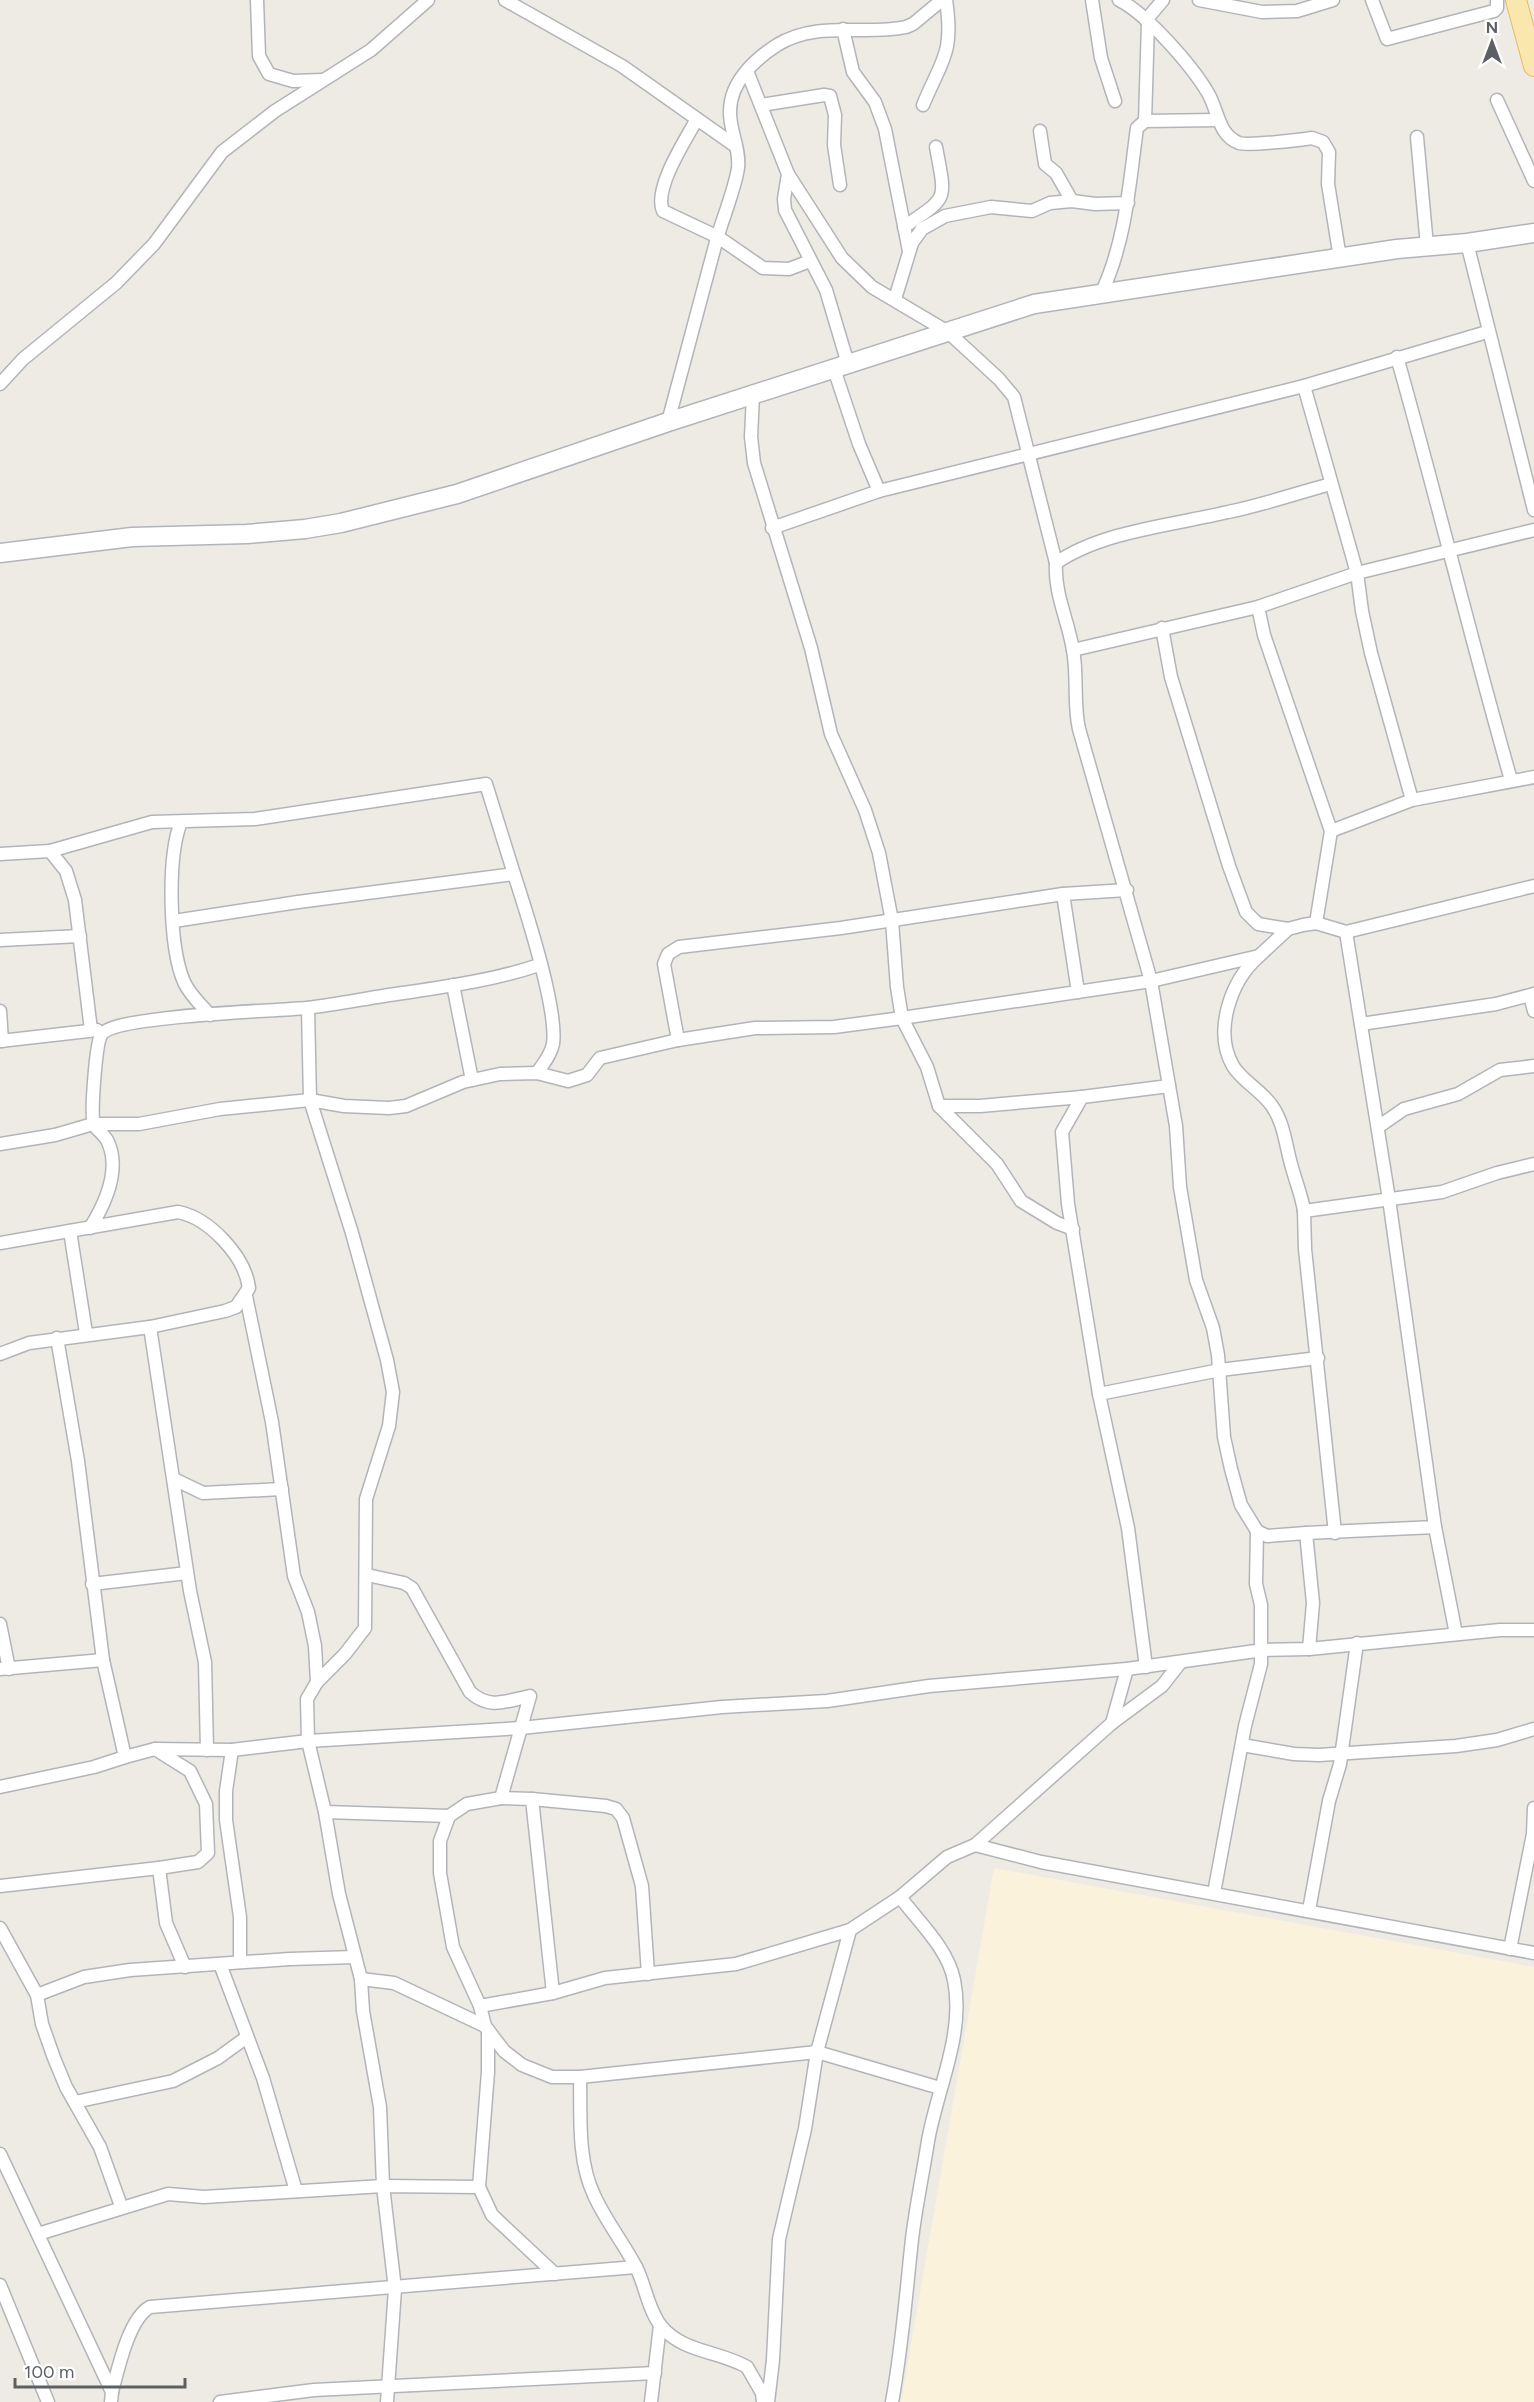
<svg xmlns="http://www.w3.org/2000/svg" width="1534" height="2402" viewBox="0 0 1534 2402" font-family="Figtree,sans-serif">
  <rect width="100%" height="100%" fill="#eeebe5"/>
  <polygon fill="#fbf2dc" points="994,1868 1534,1967 1534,2402 901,2402"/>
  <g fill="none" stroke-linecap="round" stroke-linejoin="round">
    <g stroke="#b2b5b8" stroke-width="15">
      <g id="street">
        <polyline points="257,0 259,56 269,74 293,81 322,80"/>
        <polyline points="505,0 622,66 734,145"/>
        <polyline points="1092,0 1101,58 1115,101"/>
        <path d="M1119 0C1147 14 1192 66 1208 93 1218 110 1218 135 1239 143 1248 146 1299 140 1312 138L1323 142 1329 152 1328 184 1340 258"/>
        <polyline points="1199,0 1262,12 1297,11 1333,0"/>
        <polyline points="1372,0 1387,39 1494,11 1497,8 1497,0"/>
        <polyline points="1146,20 1163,0"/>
        <polyline points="843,29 853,72 875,102 885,129 909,251"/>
        <polyline points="747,71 788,174 784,199 785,210 826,290 848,364"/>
        <polyline points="1497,100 1534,181"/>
        <polyline points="761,105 824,95 830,96 835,115 834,145 840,185"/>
        <path d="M923 105C942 59 954 54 946 0"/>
        <path d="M697 119C686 139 653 189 663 211L718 237 763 268 789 269 810 261"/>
        <polyline points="1145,121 1148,22"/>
        <polyline points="1040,131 1045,164 1056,173 1072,201"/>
        <polyline points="1417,137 1427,246"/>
        <path d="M788 174 842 258 872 287 948 332 999 379 1014 397 1056 563C1054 593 1068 620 1073 650 1078 676 1073 703 1079 729L1151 981 1176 1126 1180 1187 1196 1280 1213 1328 1218 1355 1224 1437 1231 1469 1241 1505 1257 1531 1267 1536 1306 1533 1313 1603 1309 1649"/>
        <path d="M904 227C949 196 946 202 936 147"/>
        <polyline points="1467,243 1534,510"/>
        <path d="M1101 294C1126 241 1129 186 1137 128L1145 121 1218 120"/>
        <polyline points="895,299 912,243 922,229 945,216 991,207 1032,211 1050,203 1072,201 1095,204 1128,203"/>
        <path d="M1397 357C1437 498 1471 640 1511 780"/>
        <polyline points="834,369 859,444 879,491"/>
        <polyline points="0,384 23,359 116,283 154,244 222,152 275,111 371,50 428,0"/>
        <polyline points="753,395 751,437 754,463 811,648 831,734 865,810 879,853 892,921 897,987 902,1018 927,1067 939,1106 980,1106 1082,1097"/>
        <path d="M668 422C684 362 700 302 716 242 722 220 735 189 738 168 741 142 722 122 734 91 742 72 760 56 777 45 818 20 863 36 906 27L913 24 942 0"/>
        <polyline points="772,528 879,491 1304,386"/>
        <path d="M1056 563C1102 531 1174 525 1228 512 1263 505 1297 493 1331 484"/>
        <polyline points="1162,628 1171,677 1229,866 1246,912 1258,924 1288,929"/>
        <polyline points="1073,650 1258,607"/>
        <polyline points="1412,800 1371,653 1362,611 1357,573 1304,386 1487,332"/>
        <path d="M181 822C167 857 169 947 184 982 190 995 201 1005 210 1015"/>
        <polyline points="1331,831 1264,635 1258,607 1357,573 1534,530"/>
        <polyline points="50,851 66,871 75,900 91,1030"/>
        <polyline points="0,854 50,851 152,822 255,819 486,784 514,874 298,902 174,921"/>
        <path d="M514 874C526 911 558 1009 553 1044 551 1055 543 1064 537 1073"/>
        <polyline points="1063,894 1078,992"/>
        <polyline points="1316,923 1331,831 1412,800 1534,777"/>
        <polyline points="0,940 80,936"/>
        <path d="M1258 957C1231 981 1213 1031 1233 1066 1242 1081 1262 1091 1272 1106 1285 1124 1286 1150 1293 1171 1297 1185 1302 1197 1304 1211"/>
        <polyline points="453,985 472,1080"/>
        <polyline points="1530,996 1534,1011"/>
        <polyline points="308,1008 310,1100 352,1233 387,1360 393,1392 389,1426 366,1499 365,1628 345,1654 317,1682 307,1699 308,1741 325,1812 339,1894 361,1979 363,2011 380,2107 383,2186 395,2289 387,2402"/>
        <polyline points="0,1011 2,1041"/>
        <polyline points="1361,1024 1496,1004 1534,994"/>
        <polyline points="678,1040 664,964 668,954 679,947 841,928 1063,894 1127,890"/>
        <polyline points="0,1041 97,1030"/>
        <polyline points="939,1106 997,1164 1021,1201 1057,1223 1073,1229"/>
        <polyline points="1378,1127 1404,1109 1458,1094 1500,1070 1534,1066"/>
        <polyline points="0,1144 55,1135 93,1124 139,1124 220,1109 310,1100 344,1106 389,1108 406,1106 463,1082 500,1074 537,1073 568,1081 587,1075 600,1058 678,1040 755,1028 834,1027 902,1018 1151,981 1259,956 1288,929 1303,925 1316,923 1346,932 1534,886"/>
        <path d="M90 1228C105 1204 121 1171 108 1142 105 1135 98 1131 94 1125 90 1117 96 1044 101 1035 113 1015 277 1011 307 1008 332 1005 358 1000 383 996 436 988 489 982 539 965"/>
        <polyline points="70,1231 86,1333"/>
        <path d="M0 1243 178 1212C209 1218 245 1256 249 1288L236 1307 225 1311 150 1327 29 1343 0 1354"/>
        <polyline points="246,1296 272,1422 294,1576 308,1612 315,1646 317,1682"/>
        <polyline points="150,1327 190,1591 205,1662 207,1750"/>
        <polyline points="57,1338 78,1461 103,1660 125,1757 155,1749 232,1750 308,1741 521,1728 722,1707 827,1701 929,1686 1127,1669 1263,1650 1309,1649 1500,1630 1534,1630"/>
        <polyline points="1099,1394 1220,1370 1318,1358"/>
        <polyline points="174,1479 203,1493 282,1489"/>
        <polyline points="1435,1527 1456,1634"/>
        <polyline points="1306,1533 1435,1527 1389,1199 1346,932"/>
        <polyline points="1335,1533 1305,1249 1304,1211 1442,1192 1497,1173 1534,1164"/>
        <path d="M367 1575 404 1583 412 1588 470 1692C490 1710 506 1701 530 1696L501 1798 467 1804 449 1816 440 1841V1873L453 1947 480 2006 485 2026 504 2051 522 2065 552 2077H580L817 2052 940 2088"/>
        <polyline points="92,1584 187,1573"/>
        <polyline points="0,1624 9,1669"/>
        <polyline points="1146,1667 1128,1528 1099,1394 1068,1204 1062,1132 1082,1097 1169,1086"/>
        <polyline points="0,1669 103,1660"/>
        <polyline points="1112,1723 1127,1669"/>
        <polyline points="1242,1745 1294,1754 1319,1755 1456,1746 1497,1740 1534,1729"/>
        <polyline points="155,1749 190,1771 206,1804 208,1853 198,1862 159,1868 166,1923 185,1967"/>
        <polyline points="232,1750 226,1791 226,1820 240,1917 240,1962"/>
        <polyline points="0,1787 94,1767 125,1757"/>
        <polyline points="501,1798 532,1799 553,1993"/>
        <polyline points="532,1799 606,1806 616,1809 623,1818 642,1886 648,1974"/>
        <polyline points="325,1812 449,1816"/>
        <polyline points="975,1845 1041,1862 1534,1953"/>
        <polyline points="0,1886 159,1868"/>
        <polyline points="1214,1893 1245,1726 1261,1664 1261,1605 1256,1584 1257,1531"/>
        <polyline points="1309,1910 1329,1801 1340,1764 1357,1643"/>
        <polyline points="0,1928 37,1995 42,2024 54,2058 66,2087 100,2147 121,2206"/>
        <polyline points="1510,1949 1533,1834 1534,1808"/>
        <polyline points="220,1964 263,2078 296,2191"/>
        <polyline points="361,1979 394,1983 485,2026"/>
        <polyline points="37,1995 84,1977 130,1970 290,1959 355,1957"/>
        <polyline points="480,2006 553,1993 605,1978 736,1964 850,1930 900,1897 947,1857 975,1845 1112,1723 1162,1686 1180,1663"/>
        <polyline points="488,2030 488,2072 479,2187 492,2215 555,2274"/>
        <path d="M580 2077C581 2116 577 2159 594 2195 605 2220 623 2242 636 2267 645 2284 648 2310 661 2326 683 2353 720 2351 747 2367L762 2393 763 2402"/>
        <polyline points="75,2102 173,2081 218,2058 247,2037"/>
        <polyline points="0,2154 112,2392 111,2402"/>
        <polyline points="38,2234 168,2194 204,2197 383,2186 479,2187"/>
        <polyline points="0,2285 48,2402"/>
        <path d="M112 2392C118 2369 129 2318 150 2307L636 2267"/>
        <polyline points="220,2402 314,2390 655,2373"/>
        <polyline points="651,2402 660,2325"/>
        <polyline points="768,2402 773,2360 779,2239 805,2129 817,2052 850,1930"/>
        <path d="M892 2402C902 2348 906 2294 912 2239 916 2206 923 2173 928 2141 937 2089 965 2034 954 1980 948 1949 919 1922 900 1897"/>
      </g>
    </g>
    <g stroke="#b1b4b8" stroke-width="21">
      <polyline id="secondary" points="0,553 132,537 247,534 305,529 341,523 457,494 668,422 1034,304 1397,249 1467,243 1534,233"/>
    </g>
    <g stroke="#e7b865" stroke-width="22">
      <polyline id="primary" points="1516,0 1534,66"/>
    </g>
    <use href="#street" stroke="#fff" stroke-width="12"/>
    <use href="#secondary" stroke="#fff" stroke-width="18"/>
    <use href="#primary" stroke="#f9e7ae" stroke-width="20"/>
  </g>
  <g transform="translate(1492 42)" stroke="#ffffff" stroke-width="4.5" paint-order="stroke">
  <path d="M0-4.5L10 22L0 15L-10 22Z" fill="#5c6064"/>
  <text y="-9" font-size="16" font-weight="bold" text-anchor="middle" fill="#5c6064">N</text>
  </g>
  <path d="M15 2378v9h170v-9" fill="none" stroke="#5c6064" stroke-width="3"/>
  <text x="24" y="2378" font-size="18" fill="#5c6064" stroke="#ffffff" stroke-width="4.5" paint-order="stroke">100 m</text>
</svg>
